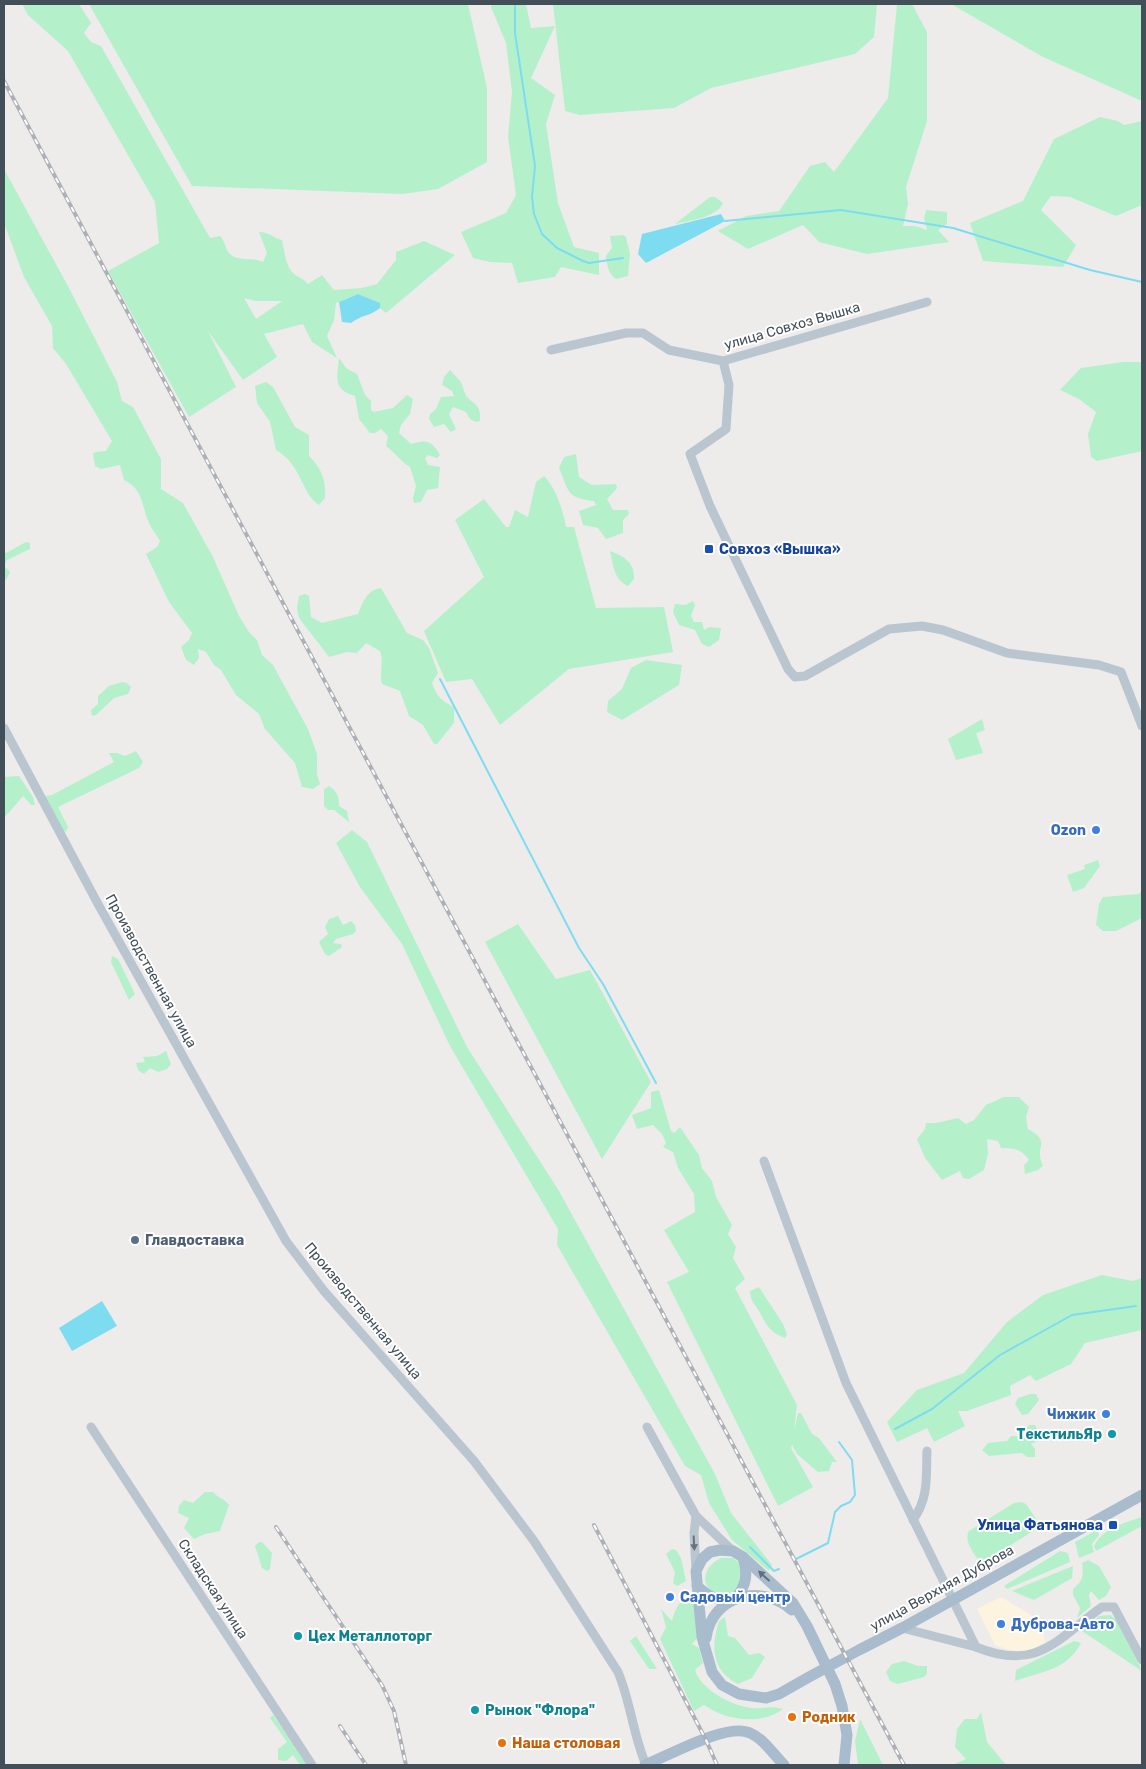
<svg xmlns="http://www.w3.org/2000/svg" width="1146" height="1769" viewBox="0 0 1146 1769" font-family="Rubik,sans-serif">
  <rect width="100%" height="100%" fill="#eeebeb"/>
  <polygon fill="#fdf4e0" points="1001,1597 1034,1617 1042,1626 1045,1642 1026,1652 1009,1650 995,1645 977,1609"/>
  <g fill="#b4f1ca" fill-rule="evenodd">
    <path d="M22 4H79L91 23 84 33 91 42 101 46 210 238 220 236C225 241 225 248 229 253 238 263 252 256 263 262L267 253 259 232C269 232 273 238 282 240 284 250 286 265 292 272 297 277 303 278 308 284L322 275 334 290 362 288 377 284 396 260V252L424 241 455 255 386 313 380 308 379 303 358 294 336 303 334 320 327 336 337 358 312 342 303 324 264 334 277 357 243 380 208 331 236 387 189 417 108 271 159 243 155 202 68 51 28 15ZM244 298 255 301H282L256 319Z"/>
    <polygon points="89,4 468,4 487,88 487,162 438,189 402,194 192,186"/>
    <polygon points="492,4 526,4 531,28 555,26 531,78 555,95 546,124 558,203 574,247 599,253 599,275 561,267 555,277 518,283 512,263 490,262 473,258 461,232 506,213 516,195 508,137 512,92 506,43 491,7"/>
    <polygon points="553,4 877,4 874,37 855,54 711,88 674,108 580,115 565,111"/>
    <polygon points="897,4 912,4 927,32 927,121 906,187 908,204 903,226 915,226 927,230 924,218 926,210 947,212 947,224 938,230 949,242 867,254 819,242 803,225 748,249 718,231 746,216 779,211 810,166 825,162 834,172 888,98"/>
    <polygon points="951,4 1142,4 1142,101 1043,57"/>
    <polygon points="1100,117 1118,121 1124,125 1142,121 1142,205 1116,216 1070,197 1051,196 1041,210 1076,245 1063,267 983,261 970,223 1023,201 1054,139"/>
    <path d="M4 169 69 288 117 382 122 401 133 407 161 459V489L183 503 213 557 239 616 249 632 257 640 262 655 273 665 308 729 317 754V774L320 784 313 789 302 787 295 763 265 729 259 714 236 695 221 670 214 665 206 652 198 649 199 658 194 665 186 660 181 647 189 640 192 633 169 602 146 554 157 547 160 541C157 535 152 530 149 523 141 505 144 490 124 480L120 465 101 469 95 466 93 454 96 452 106 451 112 441 66 364 53 348 52 326 24 277 4 223Z"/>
    <path d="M710 197H715L723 203C718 217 688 221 675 224Z"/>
    <path d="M623 235 626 237 630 254 628 276 616 279C608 273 607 265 606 256L612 248 610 236Z"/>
    <path d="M339 358 346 368 357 374 365 395 371 401V410L374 412 393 408 407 395 413 399 410 414 401 425 399 433 411 444C427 439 432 441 440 455L437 458 428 455 425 458 428 465 440 467 438 488 427 490 421 502 414 503 413 498 416 486 410 467C400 461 396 453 386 446L388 436 381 429 375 433H370L359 419 355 396C333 390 337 378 339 358Z"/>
    <polygon points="1123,362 1142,362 1142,451 1097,461 1091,457 1088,434 1096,412 1079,399 1060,390 1081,368"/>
    <path d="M450 370 461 382 466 396C476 406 481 405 480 421L476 422 470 419 466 412 453 407 449 414 456 429 451 432 444 424 434 427 429 419 430 414 436 409 441 397 454 396 452 391 442 385 444 377Z"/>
    <path d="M266 382 273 387 295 427 309 435V456C322 469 326 480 325 498L319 505C301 493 302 465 276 450L270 422 257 403 255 386Z"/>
    <path d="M576 454 579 477 592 485 616 484 617 488 607 499 613 510H628L629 514 623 520V533L606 539 598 528 583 525 579 511 596 505 594 501C566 498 569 491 559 468L564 457Z"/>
    <path d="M544 476C556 488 563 510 566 527H574L596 608 664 607 673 652 569 669 500 725 472 679 446 682 424 631 484 577 455 520 484 499 506 527H509L515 510 528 517 536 482Z"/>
    <polygon points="26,542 30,543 30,549 7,560 4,566 10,572 6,580 4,581 4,554"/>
    <path d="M610 551C624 556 635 563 634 579L628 586C614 580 613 565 610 551Z"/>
    <path d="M381 588 407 633 423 640 429 648 438 673 432 683C437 696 441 701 454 707V723L437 744H434L423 725 409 716 400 691 382 684C379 673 384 662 380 651L366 643 357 653 347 652 329 657 299 618 297 608 299 596 305 594 309 596 311 617 322 623 358 614C363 603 366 590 381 588Z"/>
    <polygon points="693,601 695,605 691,616 694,622 702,622 704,630 709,627 721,628 719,640 709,647 702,644 695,630 679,625 673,612 675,604 685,605"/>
    <polygon points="646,660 682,665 679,685 622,720 607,712 608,701 622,689 631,668"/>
    <polygon points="122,682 127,683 131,687 128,694 114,698 96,715 92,716 91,710 98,704 98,696 109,686"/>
    <polygon points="982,719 985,730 976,733 983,753 956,760 948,739"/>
    <polygon points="136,751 143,762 139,768 58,807 68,827 66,832 60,828 45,796 52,795 114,762 109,753 117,753 125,756"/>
    <polygon points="19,776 33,797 35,805 31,805 23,796 5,817 4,825 4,777"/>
    <path d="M329 786C337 791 339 796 339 806L347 811 349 822 334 810H328L324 806V789Z"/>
    <polygon points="352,830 367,842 467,1047 559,1191 715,1474 731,1513 772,1565 769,1571 732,1540 709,1503 701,1475 685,1466 557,1245 558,1229 450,1046 402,944 360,887 336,843"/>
    <polygon points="1098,860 1100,866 1084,888 1073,892 1067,875 1085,869 1084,865"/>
    <polygon points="1142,890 1142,918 1116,931 1103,931 1096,925 1099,904 1103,897 1139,894"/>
    <polygon points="338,916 343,925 351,921 355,925 356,931 353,934 336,939 333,943 341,944 342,947 329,956 325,954 319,942 328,934 325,927 329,919"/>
    <polygon points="518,924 556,979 590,970 651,1082 602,1159 485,942"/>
    <polygon points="112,956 118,959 135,994 129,1000 111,962"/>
    <polygon points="166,1051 171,1064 167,1069 158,1072 150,1068 144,1074 138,1070 136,1063 145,1062 143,1057 157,1056"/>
    <polygon points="659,1090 671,1131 674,1133 680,1127 699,1155 702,1168 712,1181 716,1197 732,1225 728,1234 736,1247 733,1258 745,1279 735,1288 797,1405 794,1430 798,1413 801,1413 812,1434 819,1438 837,1462 832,1462 829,1471 818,1472 797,1454 792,1445 791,1448 813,1487 778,1506 667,1282 689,1272 664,1230 695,1212 694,1194 678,1168 673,1152 663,1147 666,1143 662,1134 653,1125 637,1129 632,1115 651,1108 651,1092"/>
    <path d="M1004 1097H1019L1029 1107 1026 1117 1028 1129C1053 1143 1033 1145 1043 1166L1038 1170 1025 1174 1024 1165 1029 1160C1021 1149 1014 1148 1001 1148L998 1141 987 1139 988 1154 984 1170 969 1179 963 1178 960 1171 942 1180 925 1158 917 1139 925 1129 926 1123H936L958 1118 966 1124 974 1120 986 1105Z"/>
    <polygon points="1102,1275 1133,1281 1142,1278 1142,1330 1085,1343 1071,1364 1036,1381 1030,1375 1010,1386 1011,1395 967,1411 958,1411 965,1426 934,1442 927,1428 897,1442 887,1422 917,1390 964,1373 1007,1322 1043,1295"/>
    <path d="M759 1287 783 1324 787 1334 785 1338C770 1332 767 1326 760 1313 755 1303 751 1304 750 1291Z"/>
    <polygon points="1030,1394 1036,1394 1039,1400 1028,1414 1022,1415 1015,1404 1018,1398"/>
    <polygon points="1029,1425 1035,1425 1042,1439 1031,1444 1035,1449 1035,1457 1027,1457 1022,1453 989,1456 982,1450 988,1443 1007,1441 1011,1436 1021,1436"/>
    <path d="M205 1492H213C218 1498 225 1499 229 1505L220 1531 205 1534 194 1539 184 1528 189 1518 178 1513 179 1506 184 1500 193 1503Z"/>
    <path d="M1021 1502 1026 1504 1041 1526 981 1564C975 1554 963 1542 969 1531L1014 1503Z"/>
    <path d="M1142 1517V1526L1096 1551 1094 1546C1103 1528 1124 1523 1142 1517Z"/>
    <polygon points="1097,1530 1099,1535 1092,1544 1094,1552 1079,1558 1075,1542"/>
    <polygon points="259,1542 262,1542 272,1553 270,1569 267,1571 262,1568 255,1546"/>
    <polygon points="672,1549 676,1550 681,1558 686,1581 677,1586 673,1583 675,1572 666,1554"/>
    <polygon points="1060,1551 1068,1553 1070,1562 1007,1589 1004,1586"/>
    <path d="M721 1558H733L740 1563 744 1580 731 1597C703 1598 695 1571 721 1558Z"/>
    <path d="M1088 1560 1099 1566 1111 1587 1106 1596 1099 1600 1091 1591 1089 1595 1091 1606 1077 1618 1080 1608 1073 1595V1589C1083 1581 1084 1575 1082 1563Z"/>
    <polygon points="1073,1566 1072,1578 1034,1600 1012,1591"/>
    <path d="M694 1593 697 1638 692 1644 699 1648 703 1663 695 1670C701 1690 732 1706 752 1708 763 1709 772 1705 783 1709 762 1726 724 1720 704 1705L694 1711 660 1639 666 1627 661 1609 672 1621C675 1608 681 1598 694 1593Z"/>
    <polygon points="1110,1615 1118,1621 1142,1671 1082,1631 1099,1616"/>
    <path d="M725 1617 728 1636 735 1638 749 1655 759 1653 765 1657 752 1678 738 1684C711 1670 711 1646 719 1621Z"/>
    <polygon points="636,1636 657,1669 649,1669 630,1641"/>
    <path d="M1074 1641 1081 1643C1066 1671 1042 1671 1015 1681L1016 1670Z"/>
    <polygon points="904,1661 918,1666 927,1666 927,1674 924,1677 898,1684 890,1681 886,1672 892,1664"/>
    <polygon points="981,1712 987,1742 1006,1765 952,1765 966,1759 955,1747 957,1729 965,1719 977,1719"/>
    <polygon points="273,1715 309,1765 300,1765 293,1755 286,1761 278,1760 278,1749 287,1742 270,1718"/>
    <polygon points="860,1719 883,1765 858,1765 855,1741"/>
  </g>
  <g fill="#7edcf1">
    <polygon points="721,214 725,221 646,263 638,254 642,234"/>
    <path d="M358 294 380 303V308C371 316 361 315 351 323L342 322 339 302Z"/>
    <polygon points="102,1301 117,1326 72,1351 59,1328"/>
  </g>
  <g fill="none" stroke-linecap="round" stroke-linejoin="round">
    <g stroke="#7edcf1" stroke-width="2">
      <polyline points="515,4 515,33 535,166 532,197 534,214 542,234 557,248 583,261 589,263 623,258"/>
      <polyline points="725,221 841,210 953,228 1090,270 1142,282"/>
      <polyline points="440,679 579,948 603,984 656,1083"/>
      <polyline points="895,1429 932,1409 1000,1355 1072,1315 1136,1306"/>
      <polyline points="750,1547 774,1571 779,1569"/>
      <polyline points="796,1559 828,1543 835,1512 841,1506 850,1502 855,1495 852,1460 839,1442"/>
    </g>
    <g stroke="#bac6cf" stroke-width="9">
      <polyline points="551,350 626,333 643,333 669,350 723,361 927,302"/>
      <polyline points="723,361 729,385 726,429 690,454 710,506 788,669 795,677 805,676 889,629 922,626 943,630 1007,653 1099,665 1121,672 1142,726"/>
      <path d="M4 728 98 904 286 1241 324 1291 474 1461 534 1541 618 1672C631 1703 633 1735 646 1765"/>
      <path d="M764 1161 846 1383 976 1647C1037 1672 1056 1640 1102 1607H1114L1142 1660"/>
      <polyline points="91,1427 312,1765"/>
      <polyline points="647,1427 696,1516 733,1551"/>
      <path d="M913 1520C929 1497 926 1478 927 1451"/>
      <polyline points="696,1571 694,1533 696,1516"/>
      <polyline points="902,1628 976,1647"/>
    </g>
    <g stroke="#a8bccd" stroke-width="11">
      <path d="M697 1586C708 1596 715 1600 729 1601"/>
      <path d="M735 1599C747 1585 748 1574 743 1557"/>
      <path d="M706 1638C712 1595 761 1583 792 1610"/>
      <path d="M645 1765C668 1756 728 1722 750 1733 764 1739 774 1755 784 1765"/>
      <polyline points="844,1765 847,1735 842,1706 835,1684 807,1626 793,1603 743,1557 733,1551 720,1550 710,1552 702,1559 696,1571 702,1637 712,1672 722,1685 739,1694 766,1698 779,1694 809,1677 859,1650 902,1628 1142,1495"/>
    </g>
    <g stroke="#adb1b6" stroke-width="4">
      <g id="rail">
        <polyline points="4,81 904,1765"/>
        <polyline points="594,1525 706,1740 717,1765"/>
        <polyline points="276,1527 382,1685 394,1711 406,1765"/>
        <polyline points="340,1726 366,1765"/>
      </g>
    </g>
    <use href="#rail" stroke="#fff" stroke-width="2" stroke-dasharray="5.5" stroke-linecap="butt"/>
  </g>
  <defs><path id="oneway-solid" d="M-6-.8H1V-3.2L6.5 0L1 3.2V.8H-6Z" transform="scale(1.25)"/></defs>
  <use fill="#66737c" href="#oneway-solid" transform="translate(694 1543) rotate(87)"/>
  <use fill="#61707c" href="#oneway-solid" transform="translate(764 1576) rotate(-138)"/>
  <g fill="#1a4fb4" stroke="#fff" stroke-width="2">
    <rect x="704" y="544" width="10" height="10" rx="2.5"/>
    <rect x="1108" y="1520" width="10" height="10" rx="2.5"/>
  </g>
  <g fill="#3f7fe0" stroke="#fff" stroke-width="2">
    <circle cx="1096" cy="830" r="5"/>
    <circle cx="1106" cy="1414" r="5"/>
    <circle cx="670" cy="1597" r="5"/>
    <circle cx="1001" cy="1624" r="5"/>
  </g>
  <circle fill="#5c6f8a" stroke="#fff" stroke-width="2" cx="135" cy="1240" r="5"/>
  <g fill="#0f9aa8" stroke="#fff" stroke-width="2">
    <circle cx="1112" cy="1434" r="5"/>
    <circle cx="298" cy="1636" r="5"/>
    <circle cx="475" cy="1710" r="5"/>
  </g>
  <g fill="#e8710a" stroke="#fff" stroke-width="2">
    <circle cx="792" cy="1717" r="5"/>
    <circle cx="502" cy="1743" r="5"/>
  </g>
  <g text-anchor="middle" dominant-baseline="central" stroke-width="4" stroke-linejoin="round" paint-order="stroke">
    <g font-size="14" fill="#424f59" stroke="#fff">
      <text transform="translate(792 326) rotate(-16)">улица Совхоз Вышка</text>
      <text transform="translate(151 971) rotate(61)">Производственная улица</text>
      <text transform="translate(363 1311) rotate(50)">Производственная улица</text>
      <text transform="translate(942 1588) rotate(-29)">улица Верхняя Дуброва</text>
      <text transform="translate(213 1589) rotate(57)">Складская улица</text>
    </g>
    <g font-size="14" font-weight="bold" fill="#164399" stroke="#fff" text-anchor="start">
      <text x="719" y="549">Совхоз «Вышка»</text>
      <text x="1103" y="1525" text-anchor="end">Улица Фатьянова</text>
    </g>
    <g font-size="14" font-weight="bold" fill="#366cbe" stroke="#fff" text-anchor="end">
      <text x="1086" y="830">Ozon</text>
      <text x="1096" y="1414">Чижик</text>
      <text x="680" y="1597" text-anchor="start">Садовый центр</text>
      <text x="1011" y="1624" text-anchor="start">Дуброва-Авто</text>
    </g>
    <g font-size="14" font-weight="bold" fill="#4e5e75" stroke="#fff" text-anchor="start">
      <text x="145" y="1240">Главдоставка</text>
    </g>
    <g font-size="14" font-weight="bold" fill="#0d838f" stroke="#fff" text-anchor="start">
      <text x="1102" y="1434" text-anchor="end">ТекстильЯр</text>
      <text x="308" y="1636">Цех Металлоторг</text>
      <text x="485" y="1710">Рынок "Флора"</text>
    </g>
    <g font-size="14" font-weight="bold" fill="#c56008" stroke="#fff" text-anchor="start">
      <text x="802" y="1717">Родник</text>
      <text x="512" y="1743">Наша столовая</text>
    </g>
  </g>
  <rect width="1146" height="1769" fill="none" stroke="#424f59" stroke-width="10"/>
</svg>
